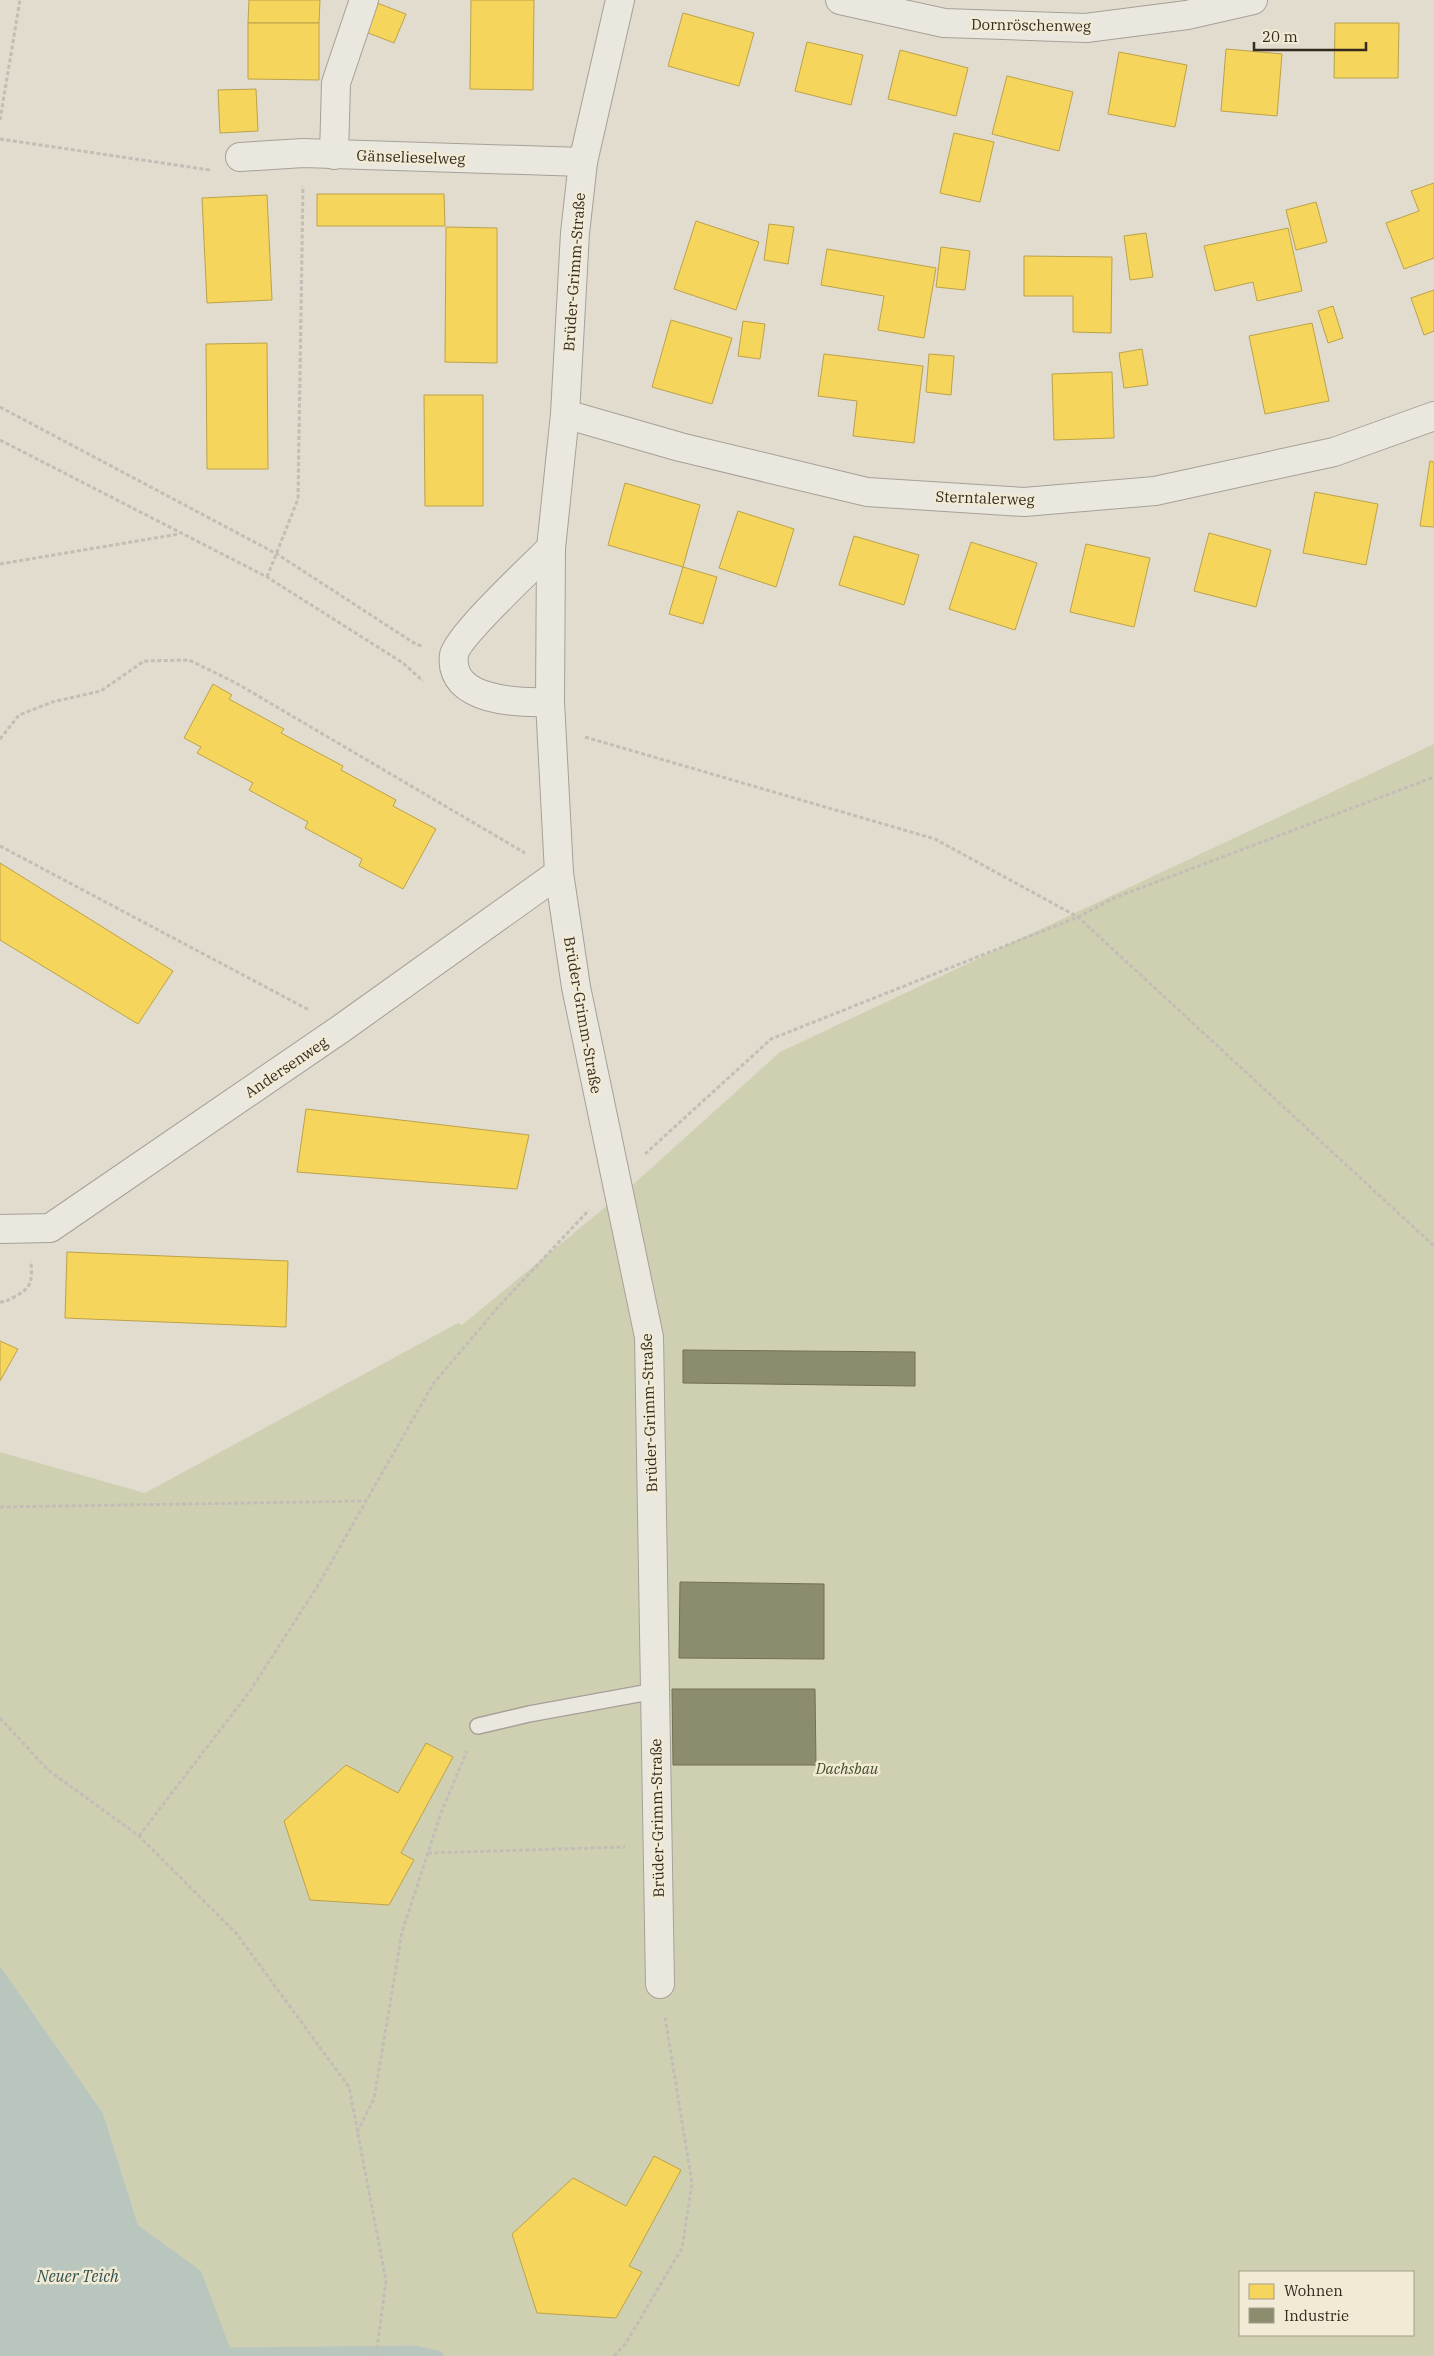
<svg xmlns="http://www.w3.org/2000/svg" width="1434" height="2356" viewBox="0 0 1434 2356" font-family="'IBM Plex Serif',serif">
  <rect width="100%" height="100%" fill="#e1dcce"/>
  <path fill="#cfd0b2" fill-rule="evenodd" d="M1434 744V2356H230L231 2353 201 2272 138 2225 103 2113 0 1966V1452L145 1493 458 1323 462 1325 637 1181 780 1052ZM1240 2272H1413V2335H1240Z"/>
  <polygon fill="#b8c6be" points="0,1966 103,2113 138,2225 201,2271 232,2353 230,2356 0,2356"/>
  <g fill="#f6d55c" stroke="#bca24a">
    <polygon points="249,0 320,0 319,23 248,23"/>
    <polygon points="471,0 534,0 533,90 470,89"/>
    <polygon points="377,3 406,14 394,43 366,32"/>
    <polygon points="683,13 754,33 739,86 668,66"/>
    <polygon points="248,23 319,23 319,80 248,79"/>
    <polygon points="1335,23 1399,23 1398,78 1334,78"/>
    <polygon points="807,42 863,55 851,105 795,91"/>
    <polygon points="1226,49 1282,54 1277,116 1221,111"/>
    <polygon points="900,50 968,68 956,116 888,99"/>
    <polygon points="1119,52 1187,65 1175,127 1108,114"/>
    <polygon points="1007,76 1073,92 1059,151 992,134"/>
    <polygon points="256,89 258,131 220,133 218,90"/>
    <polygon points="954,133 994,142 980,202 940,193"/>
    <polygon points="1434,183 1434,258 1404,269 1386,223 1419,211 1411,191"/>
    <polygon points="317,194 444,194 445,226 317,226"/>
    <polygon points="267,195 272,300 207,303 202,198"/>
    <polygon points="1316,202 1327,242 1296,250 1286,210"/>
    <polygon points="696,221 759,242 736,310 674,289"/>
    <polygon points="769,224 794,227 788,264 764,260"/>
    <polygon points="446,227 497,228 497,363 445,362"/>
    <polygon points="1288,228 1302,291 1257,301 1253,282 1215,291 1204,246"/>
    <polygon points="1146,233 1153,277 1130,280 1124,236"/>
    <polygon points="941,247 970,251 965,290 936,287"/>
    <polygon points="827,249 936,268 924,338 878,330 884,296 821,285"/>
    <polygon points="1024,256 1112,257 1111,333 1073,332 1073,296 1024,296"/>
    <polygon points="1434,290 1434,331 1424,335 1411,298"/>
    <polygon points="1333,306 1343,338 1328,343 1318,311"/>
    <polygon points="671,320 732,338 712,404 652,387"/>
    <polygon points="743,321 765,324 760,359 738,356"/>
    <polygon points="1312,323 1329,401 1265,414 1249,336"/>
    <polygon points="267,343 268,469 207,469 206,344"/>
    <polygon points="1142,349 1148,385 1124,388 1119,353"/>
    <polygon points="824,354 923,366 914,443 853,436 857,401 818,396"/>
    <polygon points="929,354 954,356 951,395 926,392"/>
    <polygon points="1112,372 1114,438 1054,440 1052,374"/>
    <polygon points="424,395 483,395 483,506 425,506"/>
    <polygon points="1430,461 1434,462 1434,527 1420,526"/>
    <polygon points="625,483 700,505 683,567 608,545"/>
    <polygon points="1315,492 1378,504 1366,565 1303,553"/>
    <polygon points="738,511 794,529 776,587 719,568"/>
    <polygon points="1209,533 1271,550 1256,607 1194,591"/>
    <polygon points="854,536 919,555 904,605 839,585"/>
    <polygon points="971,542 1037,563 1015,630 949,609"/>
    <polygon points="1086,544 1150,558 1134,627 1070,612"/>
    <polygon points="683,567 717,577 703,624 669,614"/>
    <polygon points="213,684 232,695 229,699 284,729 281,733 343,766 341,770 396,800 393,806 436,829 403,889 359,866 362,859 305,828 308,822 249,790 253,783 197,753 201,747 184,738"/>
    <polygon points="0,863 173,971 138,1024 0,940"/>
    <polygon points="306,1109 529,1135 517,1189 297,1172"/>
    <polygon points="67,1252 288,1261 286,1327 65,1318"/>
    <polygon points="0,1341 18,1349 0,1381"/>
    <polygon points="426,1743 453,1757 401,1853 414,1860 389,1905 310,1900 284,1821 346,1765 398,1793"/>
    <polygon points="654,2156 681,2170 629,2266 642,2272 616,2318 537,2313 512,2234 573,2178 626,2206"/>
  </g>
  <g fill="#8c8c6e" stroke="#726f57">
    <polygon points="683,1350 915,1352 915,1386 683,1383"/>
    <polygon points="680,1582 824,1584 824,1659 679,1658"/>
    <polygon points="672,1689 815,1689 816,1765 673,1765"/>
  </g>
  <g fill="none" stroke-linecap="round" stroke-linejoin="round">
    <polyline stroke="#b8c6be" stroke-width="11" points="232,2353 415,2351 438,2356"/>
    <g stroke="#a6a197" stroke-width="18">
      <polyline id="service" points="478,1726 529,1714 655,1691"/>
    </g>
    <g stroke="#a6a197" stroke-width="30">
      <g id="minor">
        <polyline points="620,0 583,162 575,233 565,414 551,548 550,702 559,873 576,987 649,1337 660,1984"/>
        <polyline points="840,0 944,23 1086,28 1187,15 1253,0"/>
        <polyline points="334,155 336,83 364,0"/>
        <polyline points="240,157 303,153 583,162"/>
        <polyline points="565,414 680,447 867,492 1024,502 1155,491 1334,452 1434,416"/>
        <path d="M550 702C520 703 448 702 454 655 457 637 534 565 551 548"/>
        <polyline points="0,1229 50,1228 342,1028 559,873"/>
      </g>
    </g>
    <g stroke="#c2beb6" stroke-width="3" stroke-dasharray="4 2.5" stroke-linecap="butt">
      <polyline points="0,120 20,0"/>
      <polyline points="0,139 210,170"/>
      <polyline points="0,407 277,554 417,645 423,646"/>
      <polyline points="0,440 267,577 403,663 423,681"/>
      <polyline points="0,564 179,534"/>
      <polyline points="267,577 298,499 303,186"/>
      <polyline points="585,737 935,839 1078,917 1434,1246"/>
      <polyline points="0,739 19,715 52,702 101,691 144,661 189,660 236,683 525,853"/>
      <polyline points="0,846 309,1010"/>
      <polyline points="645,1154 771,1039 1078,917 1114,898 1434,777"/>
      <path d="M0 1302C6 1302 10 1299 16 1296 33 1287 32 1279 31 1261"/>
      <polyline points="0,1507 367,1501"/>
      <polyline points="0,1718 48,1770 139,1836 236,1933 349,2087 386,2281 376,2356"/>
      <polyline points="139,1836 250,1691 317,1587 433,1384 500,1305 589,1210"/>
      <polyline points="428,1853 625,1847"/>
      <polyline points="357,2132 374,2099 402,1932 441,1813 467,1751"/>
      <polyline points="614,2356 626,2343 682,2248 692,2183 665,2017"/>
    </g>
    <use href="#service" stroke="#eae7df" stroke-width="15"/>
    <use href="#minor" stroke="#eae7df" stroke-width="28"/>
  </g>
  <g text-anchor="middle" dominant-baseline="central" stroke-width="5" stroke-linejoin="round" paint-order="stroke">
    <g font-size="15" fill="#342a20" stroke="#f1ead5">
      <text transform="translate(1031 25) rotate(1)">Dornröschenweg</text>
      <text transform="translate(411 157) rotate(2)">Gänselieselweg</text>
      <text transform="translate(574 272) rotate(-86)">Brüder-Grimm-Straße</text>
      <text transform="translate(985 498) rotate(2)">Sterntalerweg</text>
      <text transform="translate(583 1015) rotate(80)">Brüder-Grimm-Straße</text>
      <text transform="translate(286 1067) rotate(-34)">Andersenweg</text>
      <text transform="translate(649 1413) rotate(-92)">Brüder-Grimm-Straße</text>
      <text transform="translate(657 1818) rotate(-91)">Brüder-Grimm-Straße</text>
    </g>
    <g font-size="15" font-style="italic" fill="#444e29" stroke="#f1ead5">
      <text x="847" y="1768">Dachsbau</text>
    </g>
    <g font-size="16" font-style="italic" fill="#315251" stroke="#f1ead5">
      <text x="78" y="2276">Neuer Teich</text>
    </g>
  </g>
  <rect x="1239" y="2271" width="175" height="65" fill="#f1ead5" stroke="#a59d8d"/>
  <rect x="1249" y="2284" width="25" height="15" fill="#f6d55c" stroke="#a59d8d"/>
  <text x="1284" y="2296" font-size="15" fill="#342a20">Wohnen</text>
  <rect x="1249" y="2308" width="25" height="15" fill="#8c8c6e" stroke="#a59d8d"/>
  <text x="1284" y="2321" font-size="15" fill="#342a20">Industrie</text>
  <path d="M1254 42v8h112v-8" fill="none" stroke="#342a20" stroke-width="2.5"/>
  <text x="1262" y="42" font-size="15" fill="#342a20" stroke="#f1ead5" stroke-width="4" paint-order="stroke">20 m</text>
</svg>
